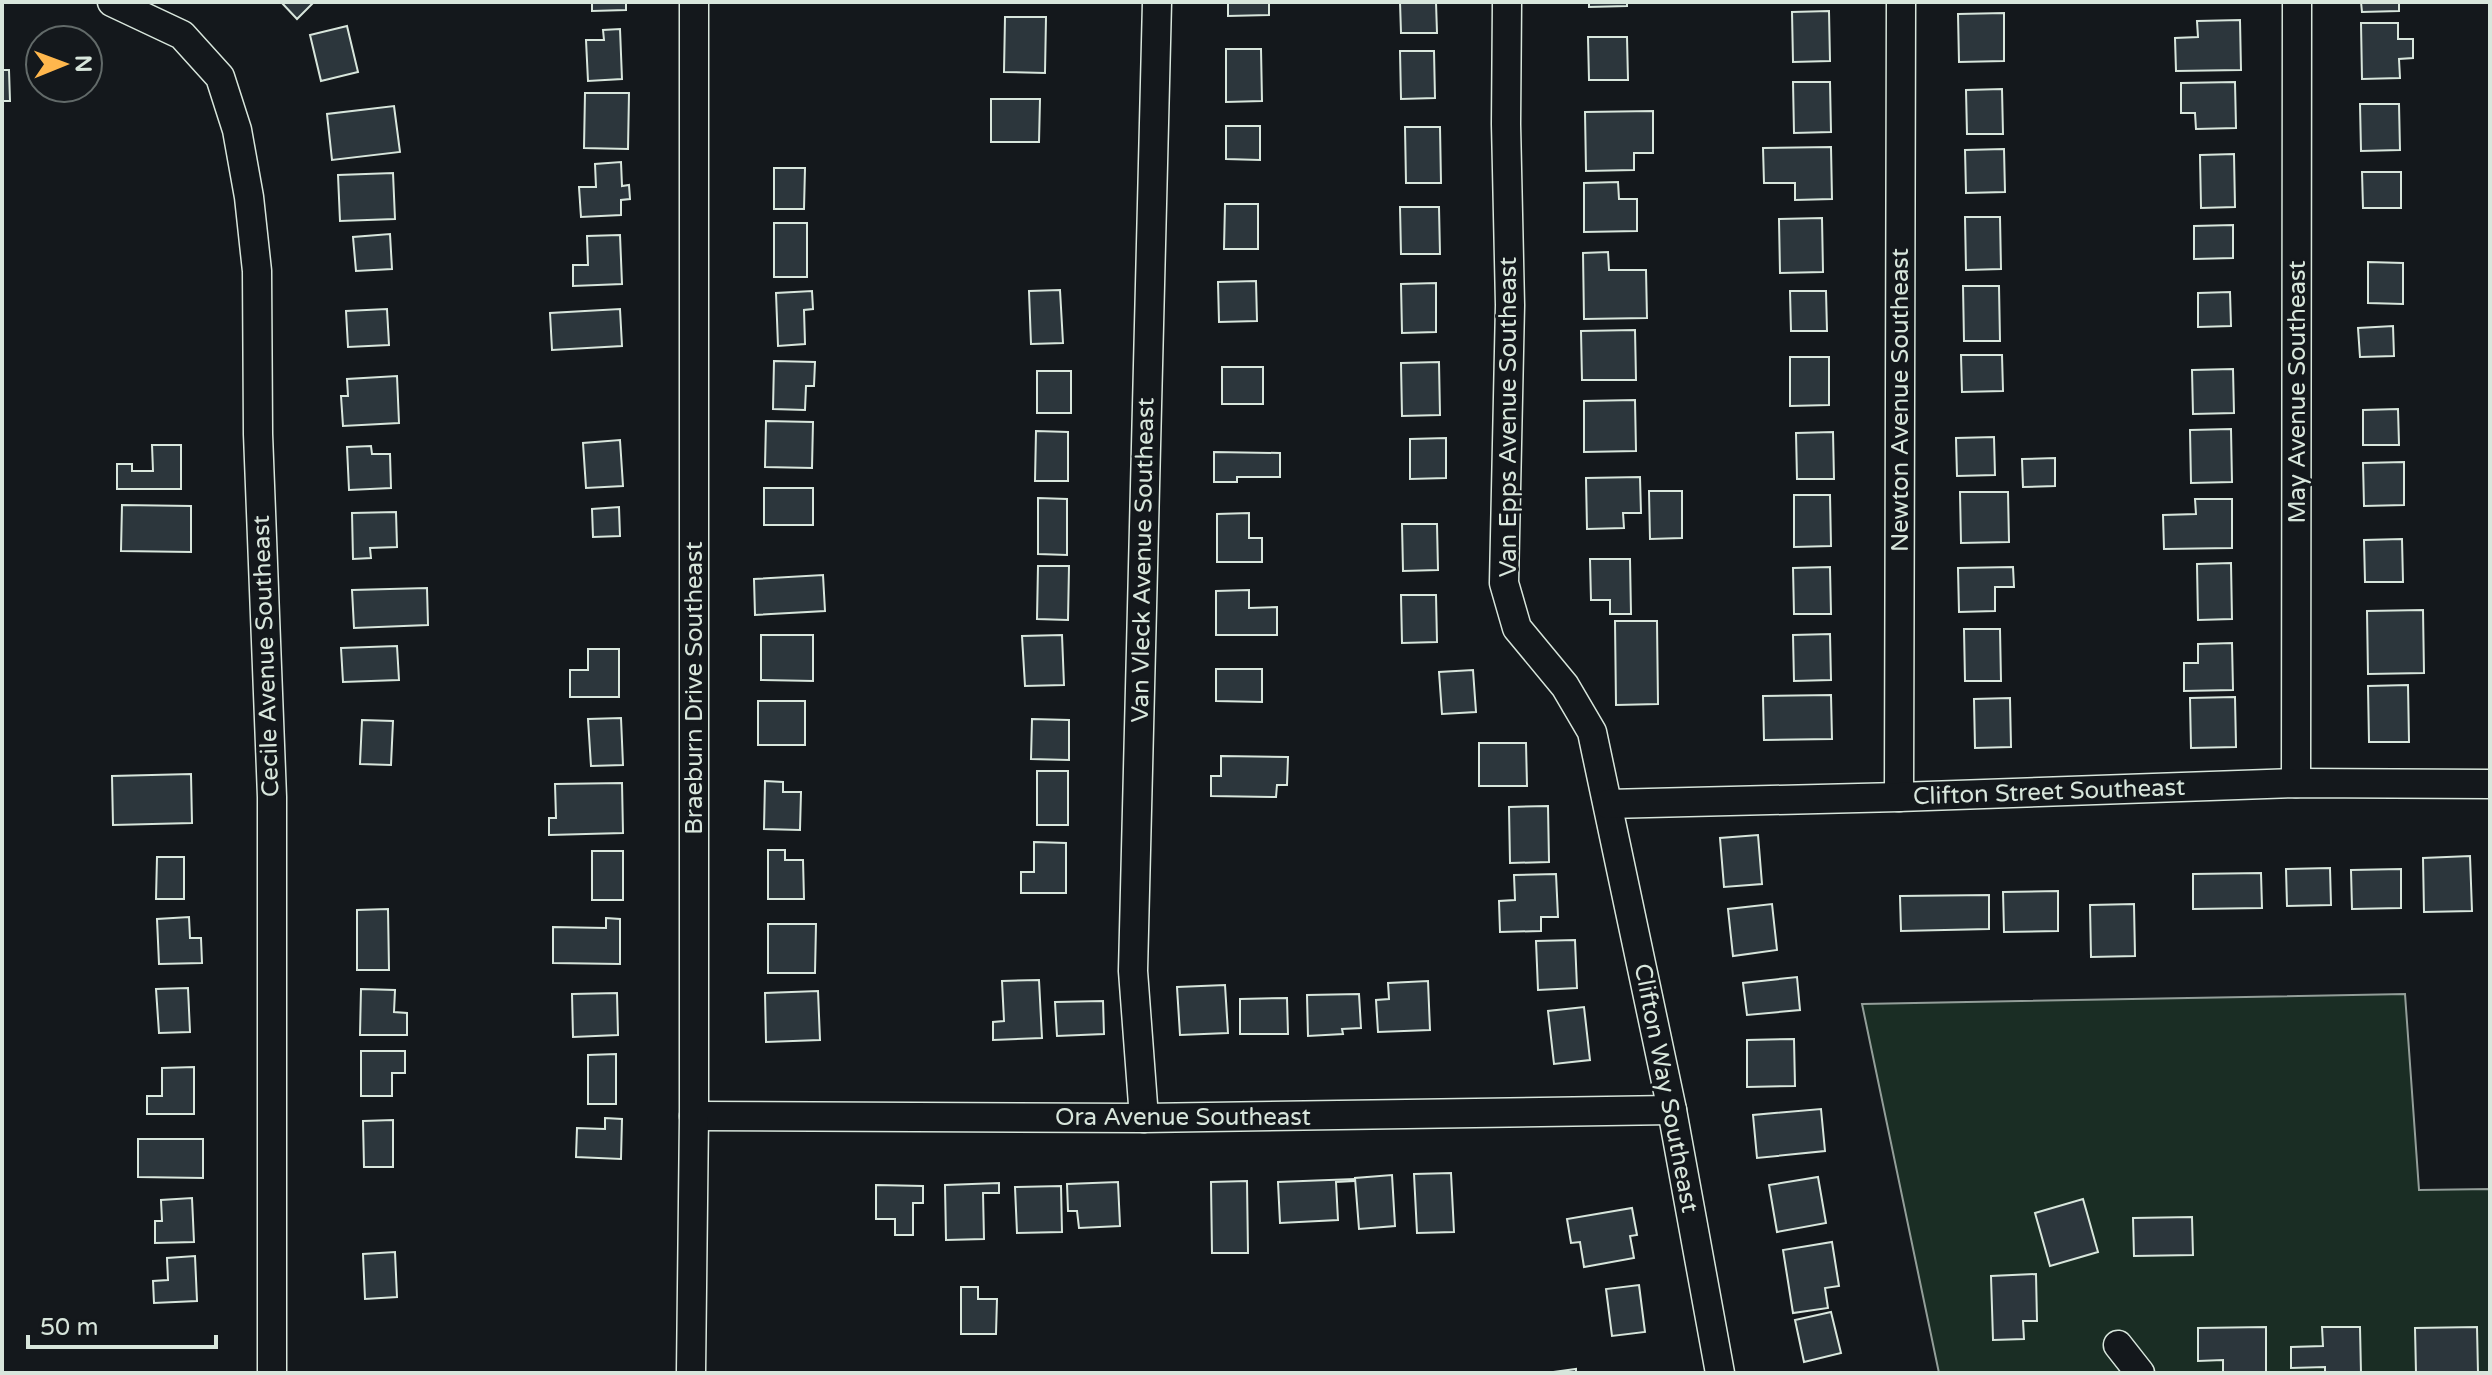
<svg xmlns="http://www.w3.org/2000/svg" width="2492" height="1375" viewBox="0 0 2492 1375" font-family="'Varela Round',sans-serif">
  <rect width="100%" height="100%" fill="#14181c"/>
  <polygon fill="#1a2d24" stroke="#939e99" stroke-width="2" points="2405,994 2419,1190 2490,1189 2490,1373 1939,1373 1862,1004"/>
  <g fill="#2c363c" stroke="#d8e6dc" stroke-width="2">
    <polygon points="281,2 314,2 297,19"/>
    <polygon points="592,2 626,2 626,10 592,11"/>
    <polygon points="1228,2 1269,2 1269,15 1228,16"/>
    <polygon points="1400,2 1436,2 1437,33 1401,33"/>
    <polygon points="1589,2 1627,2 1627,6 1589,7"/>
    <polygon points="2361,2 2399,2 2399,11 2362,12"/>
    <polygon points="1829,11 1830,61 1793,62 1792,12"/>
    <polygon points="2004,13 2004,61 1959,62 1958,14"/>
    <polygon points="1005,17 1046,17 1045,73 1004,72"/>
    <polygon points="2240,20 2241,70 2176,71 2175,38 2198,37 2197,21"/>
    <polygon points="2361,23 2398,23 2398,39 2413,39 2413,58 2399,59 2400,78 2362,79"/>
    <polygon points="347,26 358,72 321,81 310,35"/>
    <polygon points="620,29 622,79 588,81 586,40 604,40 603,30"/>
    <polygon points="1588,37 1627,37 1628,80 1589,80"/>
    <polygon points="1226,49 1261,49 1262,101 1226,102"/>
    <polygon points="1400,51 1434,51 1435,98 1401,99"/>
    <polygon points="2,70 9,70 10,101 2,101"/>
    <polygon points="1793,82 1830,82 1831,132 1794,133"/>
    <polygon points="2235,82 2236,128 2196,129 2195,113 2181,113 2181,83"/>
    <polygon points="2002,89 2003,134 1967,134 1966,90"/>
    <polygon points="585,93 629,93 628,149 584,148"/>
    <polygon points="991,99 1040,99 1039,142 991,142"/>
    <polygon points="2360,104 2399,104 2400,150 2361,151"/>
    <polygon points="394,106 400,152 332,160 327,114"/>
    <polygon points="1653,111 1653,153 1634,153 1634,170 1586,171 1585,112"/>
    <polygon points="1226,126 1260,126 1260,160 1226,159"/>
    <polygon points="1405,127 1440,127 1441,183 1406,183"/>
    <polygon points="1831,147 1832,199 1795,200 1795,183 1764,183 1763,148"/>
    <polygon points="2004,149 2005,192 1966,193 1965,150"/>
    <polygon points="2234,154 2235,207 2201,208 2200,155"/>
    <polygon points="621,162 622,186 629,185 630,199 621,200 621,215 581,217 579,187 596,187 595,164"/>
    <polygon points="774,168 805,168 804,209 774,209"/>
    <polygon points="2362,172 2401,172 2401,208 2363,208"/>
    <polygon points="393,173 395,219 340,221 338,175"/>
    <polygon points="1618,182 1619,199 1637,199 1637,231 1584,232 1584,183"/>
    <polygon points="1225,204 1258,204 1258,249 1224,249"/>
    <polygon points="1400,207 1439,207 1440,254 1401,254"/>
    <polygon points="1965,217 2000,217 2001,269 1966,270"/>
    <polygon points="1822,218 1823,272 1780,273 1779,219"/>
    <rect x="774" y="223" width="33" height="54"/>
    <polygon points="2233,225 2233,258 2194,259 2194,226"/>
    <polygon points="390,234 392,269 356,271 353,237"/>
    <polygon points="620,235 622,284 573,286 573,265 588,265 587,236"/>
    <polygon points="1608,252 1609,270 1646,270 1647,318 1584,319 1583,253"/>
    <polygon points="2368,262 2403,263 2403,304 2368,303"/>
    <polygon points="1256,281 1257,321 1219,322 1218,282"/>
    <polygon points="1436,283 1436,332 1402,333 1401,284"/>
    <polygon points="1963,286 1999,286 2000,341 1964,341"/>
    <polygon points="1060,290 1063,343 1031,344 1029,291"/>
    <polygon points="812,291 813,309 804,310 805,344 778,346 776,293"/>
    <polygon points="1790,291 1826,291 1827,331 1791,331"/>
    <polygon points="2230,292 2231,326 2198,327 2198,293"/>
    <polygon points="387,309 389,345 348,347 346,311"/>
    <polygon points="620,309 622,346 552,350 550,313"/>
    <polygon points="2393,326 2394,356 2360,357 2358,328"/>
    <polygon points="1635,330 1636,380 1582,380 1581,331"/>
    <polygon points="1961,355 2002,355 2003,391 1962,392"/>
    <polygon points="1790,357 1829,357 1829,405 1790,406"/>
    <polygon points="774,361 815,362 814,386 806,386 805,410 773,409"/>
    <polygon points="1439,362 1440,415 1402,416 1401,363"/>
    <rect x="1222" y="367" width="41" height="37"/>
    <polygon points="2233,369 2234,413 2193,414 2192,370"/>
    <rect x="1037" y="371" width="34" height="42"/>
    <polygon points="397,376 399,423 343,426 341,396 348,396 347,379"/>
    <polygon points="1635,400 1636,451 1584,452 1584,401"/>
    <polygon points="2398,409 2399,445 2363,445 2363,410"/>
    <polygon points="766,421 813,422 812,468 765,467"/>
    <polygon points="2231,429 2232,482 2191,483 2190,430"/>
    <polygon points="1036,431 1068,432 1068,481 1035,481"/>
    <polygon points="1833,432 1834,479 1797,479 1796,433"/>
    <polygon points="1994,437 1995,475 1957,476 1956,438"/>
    <polygon points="1446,438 1446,478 1410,479 1410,439"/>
    <polygon points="620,440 623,486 586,488 583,443"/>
    <polygon points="152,445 181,445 181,489 117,489 117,464 132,464 132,471 153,471"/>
    <polygon points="371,446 372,454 390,454 391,488 349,490 347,447"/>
    <polygon points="1214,452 1280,453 1280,477 1237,477 1237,482 1214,482"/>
    <polygon points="2055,458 2055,486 2023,487 2022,459"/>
    <polygon points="2404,462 2404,505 2364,506 2363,463"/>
    <polygon points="1640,477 1641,513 1623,513 1624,528 1587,529 1586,478"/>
    <rect x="764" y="488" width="49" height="37"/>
    <polygon points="1649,491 1682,491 1682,538 1650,539"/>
    <polygon points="1960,492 2008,492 2009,542 1961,543"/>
    <polygon points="1794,495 1830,495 1831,546 1794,547"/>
    <polygon points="1038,498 1067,499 1067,555 1038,554"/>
    <polygon points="2195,499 2232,499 2232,548 2164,549 2163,515 2196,514"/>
    <polygon points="122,505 191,506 191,552 121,551"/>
    <polygon points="619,507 620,536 593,537 592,509"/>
    <polygon points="396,512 397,547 370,548 371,558 353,559 352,513"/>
    <polygon points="1249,513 1249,538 1262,538 1262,562 1217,562 1217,514"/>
    <polygon points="1402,524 1437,524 1438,570 1403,571"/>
    <polygon points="2402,539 2403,582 2365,582 2364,540"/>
    <polygon points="1590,559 1630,559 1631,614 1610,614 1610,600 1591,600"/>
    <polygon points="2231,563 2232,619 2198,620 2197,564"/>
    <polygon points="1038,566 1069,566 1068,620 1037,619"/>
    <polygon points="1830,567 1831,614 1794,614 1793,568"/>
    <polygon points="2013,567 2014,587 1995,587 1995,611 1959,612 1958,568"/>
    <polygon points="823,575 825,611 755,615 754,579"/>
    <polygon points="427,588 428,625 354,628 352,590"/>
    <polygon points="1249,590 1249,608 1277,607 1277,635 1216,635 1216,591"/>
    <polygon points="1401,595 1436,595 1437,642 1402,643"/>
    <polygon points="2423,610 2424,673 2368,674 2367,611"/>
    <polygon points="1615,621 1657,621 1658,704 1616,705"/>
    <polygon points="1964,629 2000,629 2001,681 1965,681"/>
    <polygon points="1830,634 1831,680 1794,681 1793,635"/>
    <polygon points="761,635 813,635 813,681 761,680"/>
    <polygon points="1062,635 1064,685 1025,686 1022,636"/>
    <polygon points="2232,643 2233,690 2184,691 2184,663 2198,663 2198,644"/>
    <polygon points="397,646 399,680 343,682 341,648"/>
    <polygon points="588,649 619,649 619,697 570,697 570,670 588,670"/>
    <polygon points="1216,669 1262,669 1262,702 1216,701"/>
    <polygon points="1473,670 1476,712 1442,714 1439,672"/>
    <polygon points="2408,685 2409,742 2369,742 2368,686"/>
    <polygon points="1831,695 1832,739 1764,740 1763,696"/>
    <polygon points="2235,697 2236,747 2191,748 2190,698"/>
    <polygon points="2010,698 2011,747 1975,748 1974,699"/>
    <rect x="758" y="701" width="47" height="44"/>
    <polygon points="621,718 623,765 591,766 588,719"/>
    <polygon points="1032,719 1069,720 1069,760 1031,759"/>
    <polygon points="362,720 393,721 391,765 360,764"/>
    <polygon points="1479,743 1526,743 1527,786 1479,786"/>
    <polygon points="1221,756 1288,757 1287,785 1277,785 1276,797 1211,796 1211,776 1221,776"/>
    <rect x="1037" y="771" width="31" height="54"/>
    <polygon points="191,774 192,823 113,825 112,776"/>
    <polygon points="765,781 783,782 783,792 801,792 800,830 764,829"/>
    <polygon points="622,783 623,833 549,835 549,818 556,818 555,784"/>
    <polygon points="1548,806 1549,862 1510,863 1509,807"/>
    <polygon points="1758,835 1762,884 1724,887 1720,838"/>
    <polygon points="1034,842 1066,843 1066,893 1021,893 1021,872 1034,872"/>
    <polygon points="768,850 785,850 785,860 803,860 804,899 768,899"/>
    <rect x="592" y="851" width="31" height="49"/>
    <polygon points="2470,856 2472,911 2424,912 2423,858"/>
    <polygon points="157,857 184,857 184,899 156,899"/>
    <polygon points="2330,868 2331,905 2287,906 2286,869"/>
    <polygon points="2401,869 2401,908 2352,909 2351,870"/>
    <polygon points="2261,873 2262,908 2193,909 2193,874"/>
    <polygon points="1556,874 1558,917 1541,917 1541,931 1500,932 1499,901 1515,900 1514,875"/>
    <polygon points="2058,891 2058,931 2004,932 2003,892"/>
    <polygon points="1989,895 1989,929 1901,931 1900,896"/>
    <polygon points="1772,904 1777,950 1733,956 1728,909"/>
    <polygon points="2134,904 2135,956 2091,957 2090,905"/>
    <polygon points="388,909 389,970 357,970 357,910"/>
    <polygon points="189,917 190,938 201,938 202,963 159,964 157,919"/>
    <polygon points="606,918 620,919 620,964 553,963 553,927 606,928"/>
    <polygon points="768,924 816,924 815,973 768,973"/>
    <polygon points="1575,940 1577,988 1538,990 1536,941"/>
    <polygon points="1797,977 1800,1010 1747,1015 1743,983"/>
    <polygon points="1039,980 1042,1038 993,1040 993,1022 1004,1021 1002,981"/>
    <polygon points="1428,981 1430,1030 1378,1032 1376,1000 1389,999 1388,983"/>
    <polygon points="1225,985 1228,1033 1180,1035 1177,987"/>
    <polygon points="188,988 190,1032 159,1033 156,989"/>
    <polygon points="361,989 395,990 394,1012 407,1013 407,1035 360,1035"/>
    <polygon points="818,991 820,1040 766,1042 765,993"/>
    <polygon points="617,993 618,1035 573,1037 572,994"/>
    <polygon points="1359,994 1361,1028 1342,1029 1343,1034 1308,1036 1307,995"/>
    <polygon points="1287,998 1288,1034 1240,1034 1240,999"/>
    <polygon points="1103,1001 1104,1034 1057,1036 1055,1002"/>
    <polygon points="1584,1007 1590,1060 1554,1064 1548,1011"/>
    <polygon points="1794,1039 1795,1086 1747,1087 1747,1040"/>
    <polygon points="361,1051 405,1051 405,1073 392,1073 392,1096 361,1096"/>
    <polygon points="616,1054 616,1104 588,1104 588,1055"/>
    <polygon points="194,1067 194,1114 147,1114 147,1096 162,1096 162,1068"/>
    <polygon points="1821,1109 1825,1151 1757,1158 1753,1115"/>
    <polygon points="605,1118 622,1119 621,1159 576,1157 577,1128 605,1129"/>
    <polygon points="393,1120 393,1167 364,1167 363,1121"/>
    <polygon points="138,1139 203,1139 203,1178 138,1177"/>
    <polygon points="1451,1173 1454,1232 1417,1233 1414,1174"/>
    <polygon points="1392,1175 1395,1226 1359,1229 1355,1178"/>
    <polygon points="1818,1177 1826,1223 1777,1232 1769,1185"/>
    <polygon points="1354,1179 1354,1181 1336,1182 1338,1220 1280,1223 1278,1182"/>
    <polygon points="1247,1181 1248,1253 1212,1253 1211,1182"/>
    <polygon points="1118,1182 1120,1226 1079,1228 1077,1211 1068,1211 1067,1184"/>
    <polygon points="999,1183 999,1193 983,1193 984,1239 946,1240 945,1185"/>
    <polygon points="876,1185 923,1186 923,1203 913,1203 913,1235 895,1235 895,1219 876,1219"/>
    <polygon points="1061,1186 1062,1232 1017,1233 1015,1187"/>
    <polygon points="192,1198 194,1242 155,1243 155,1221 162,1221 161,1200"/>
    <polygon points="2083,1199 2098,1252 2050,1266 2035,1213"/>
    <polygon points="1632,1208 1637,1235 1630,1236 1634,1258 1584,1267 1580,1242 1571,1243 1567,1219"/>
    <polygon points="2192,1217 2193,1255 2134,1256 2133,1218"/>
    <polygon points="1832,1242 1839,1286 1825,1288 1828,1308 1793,1313 1783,1250"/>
    <polygon points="395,1252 397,1297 365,1299 363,1254"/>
    <polygon points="195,1256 197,1301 154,1303 153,1281 168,1280 167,1258"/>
    <polygon points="2036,1274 2037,1321 2023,1321 2024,1339 1993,1340 1991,1276"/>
    <polygon points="1639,1285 1645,1332 1612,1336 1606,1289"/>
    <polygon points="961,1287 978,1287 978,1299 997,1299 996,1334 961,1334"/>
    <polygon points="1831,1312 1841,1353 1804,1362 1795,1320"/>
    <polygon points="2266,1327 2266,1373 2223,1373 2223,1360 2198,1361 2198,1328"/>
    <polygon points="2322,1327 2360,1327 2361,1373 2325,1373 2325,1367 2291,1368 2291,1347 2323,1346"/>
    <polygon points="2477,1327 2478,1373 2416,1373 2415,1328"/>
    <polygon points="1576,1369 1576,1373 1546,1373"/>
  </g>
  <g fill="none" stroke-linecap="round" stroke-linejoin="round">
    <g stroke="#d8e6dc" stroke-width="31">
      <g id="minor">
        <polyline points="112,2 182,35 220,77 237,130 249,197 257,271 258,434 272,797 272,1373"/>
        <polyline points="1507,2 1506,124 1510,305 1504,583 1517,628 1565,686 1592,732 1672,1110 1720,1373"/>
        <polyline points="2296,783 2297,2"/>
        <polyline points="1899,797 1901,2"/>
        <polyline points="1608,804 1899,797 2296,783 2490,784"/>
        <polyline points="694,1116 1144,1118 1672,1110"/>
        <polyline points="1144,1118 1133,971 1157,2"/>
        <polyline points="2118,1345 2140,1373"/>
        <polyline points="691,1373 694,1116 694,2"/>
      </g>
    </g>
    <use href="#minor" stroke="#14181c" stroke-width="28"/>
  </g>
  <g text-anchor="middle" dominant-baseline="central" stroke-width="6" stroke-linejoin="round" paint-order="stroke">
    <g font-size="24" fill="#d8e6dc" stroke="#14181c">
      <text transform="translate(2297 392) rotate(-90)">May Avenue Southeast</text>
      <text transform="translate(1900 400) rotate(-90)">Newton Avenue Southeast</text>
      <text transform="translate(1508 417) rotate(-90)">Van Epps Avenue Southeast</text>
      <text transform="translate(1143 560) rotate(-89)">Van Vleck Avenue Southeast</text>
      <text transform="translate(266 656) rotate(-92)">Cecile Avenue Southeast</text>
      <text transform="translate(694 688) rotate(-90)">Braeburn Drive Southeast</text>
      <text transform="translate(2049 792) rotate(-2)">Clifton Street Southeast</text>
      <text transform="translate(1666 1088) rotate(79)">Clifton Way Southeast</text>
      <text x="1183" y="1117">Ora Avenue Southeast</text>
    </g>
  </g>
  <rect width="2492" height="1375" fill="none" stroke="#d8e6dc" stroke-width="8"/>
  <g transform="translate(64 64) rotate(89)"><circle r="38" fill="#14181c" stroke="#626a69" stroke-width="2"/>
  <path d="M0-6L14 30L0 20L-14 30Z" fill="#ffb74d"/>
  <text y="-12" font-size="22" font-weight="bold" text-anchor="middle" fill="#d8e6dc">N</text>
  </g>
  <path d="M28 1335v12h188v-12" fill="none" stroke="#d8e6dc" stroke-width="4"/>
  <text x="40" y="1335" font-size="24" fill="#d8e6dc" stroke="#14181c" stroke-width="6" paint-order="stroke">50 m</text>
</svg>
